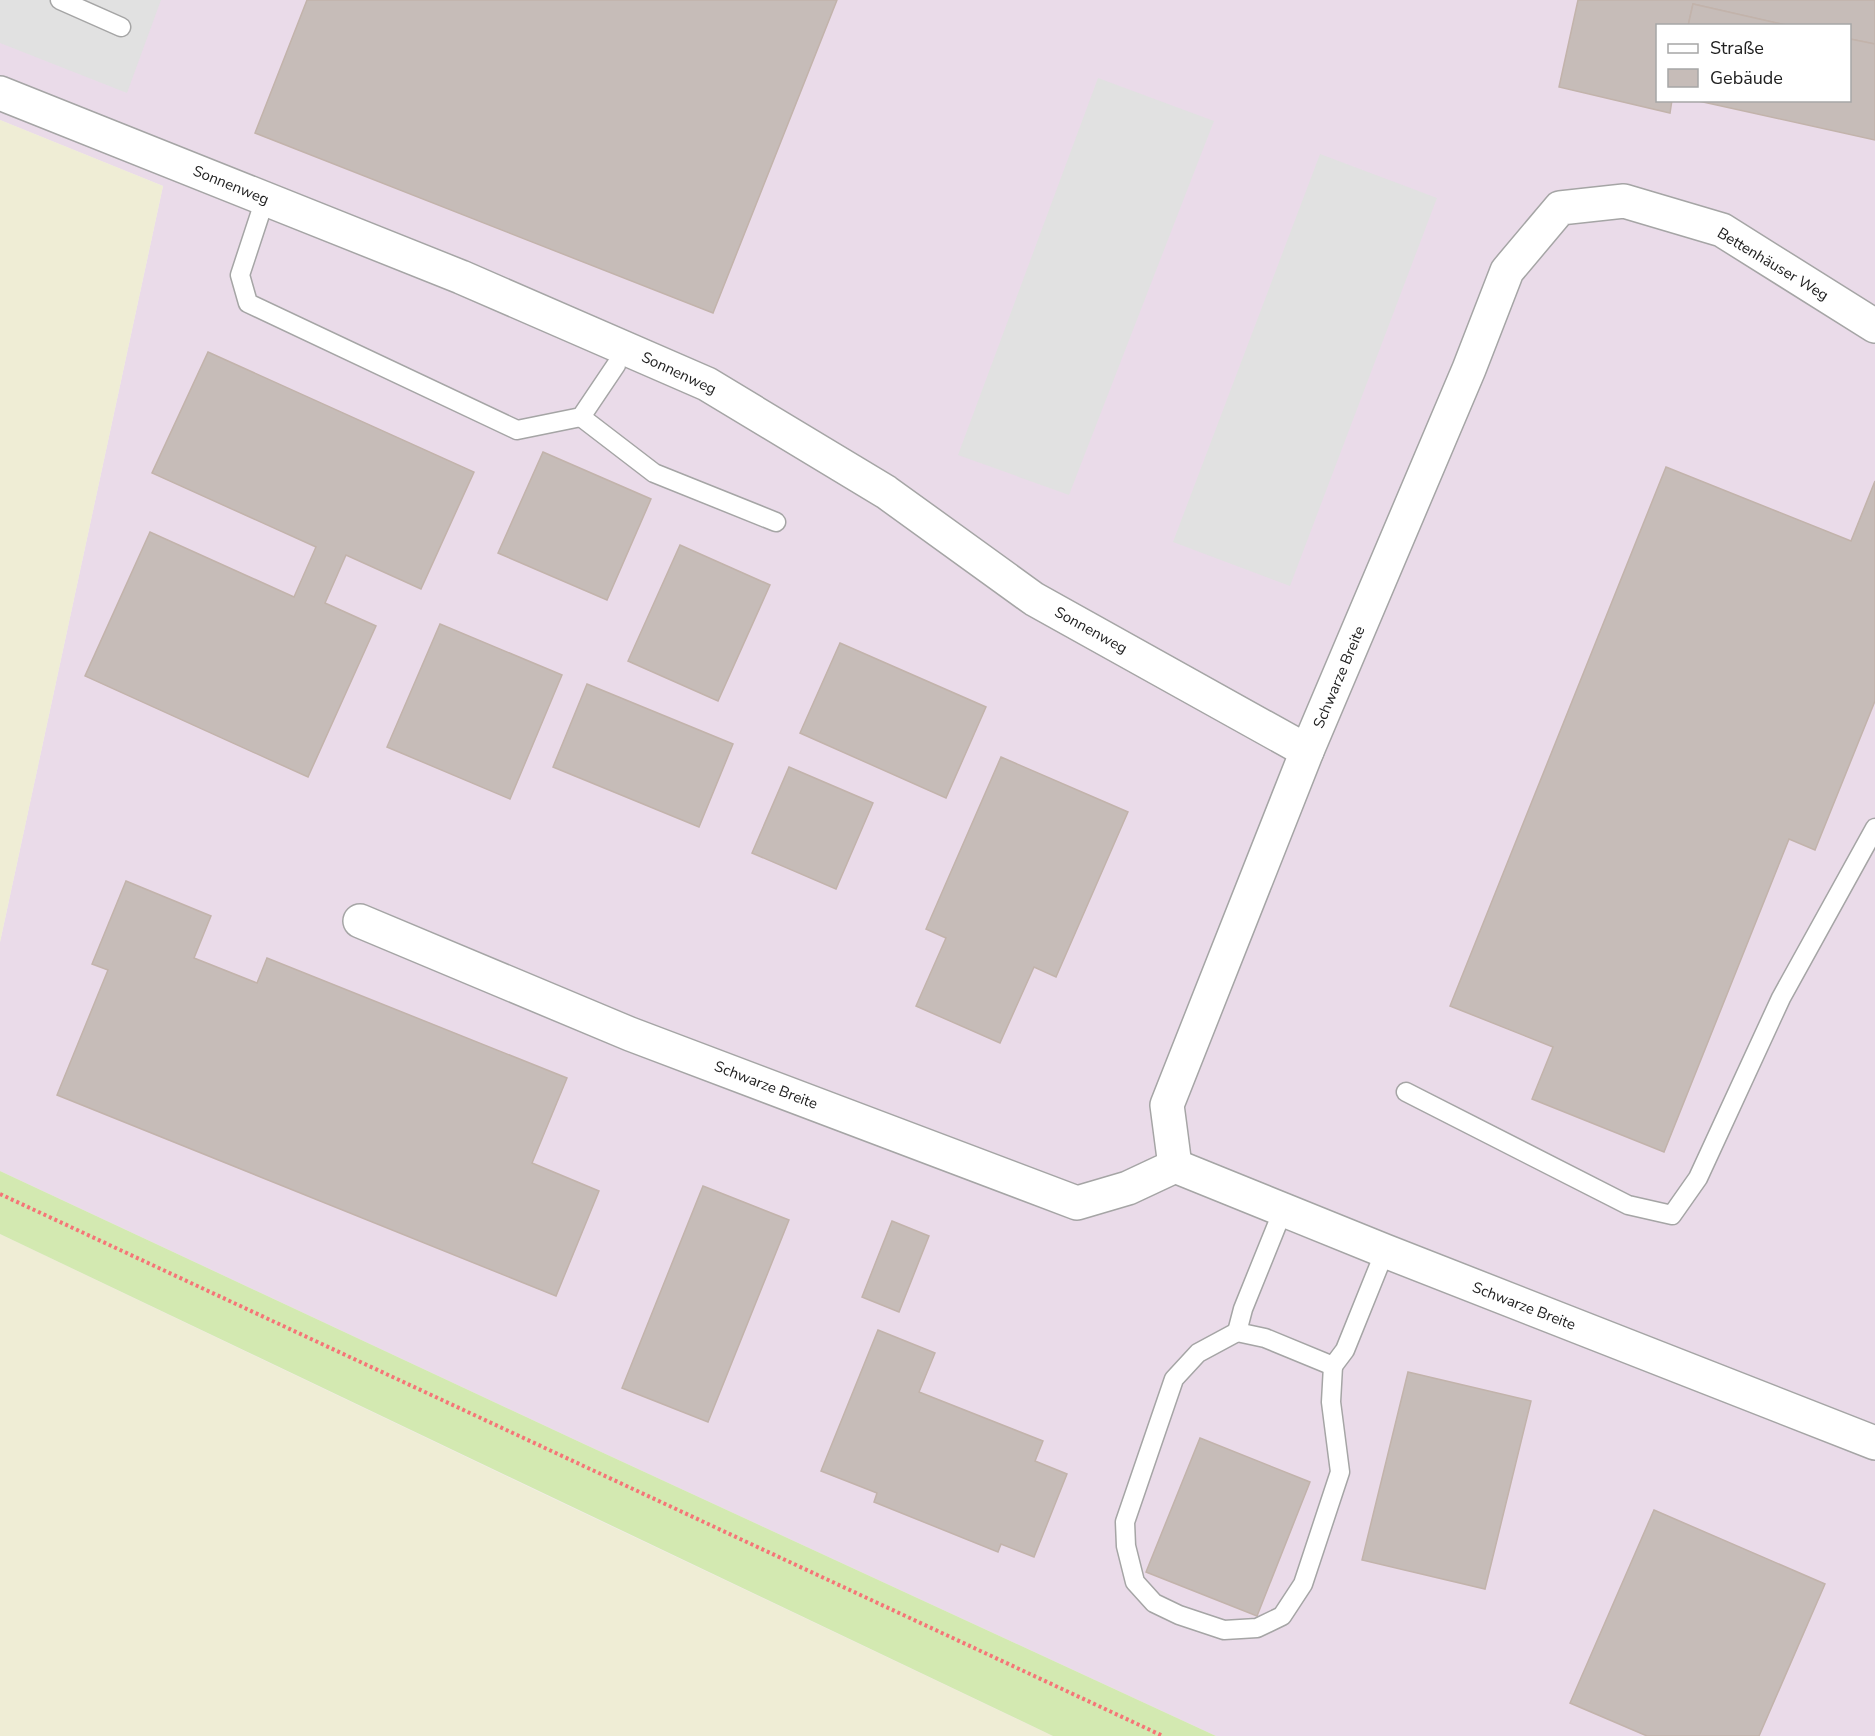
<svg xmlns="http://www.w3.org/2000/svg" width="1875" height="1736" viewBox="0 0 1875 1736" font-family="'Nunito Sans',sans-serif">
  <rect width="100%" height="100%" fill="#f1ede8"/>
  <path fill="#eadbe9" fill-rule="evenodd" d="M0 0H1875V1736H1216L584 1444 0 1171V942L163 186 0 120ZM1658 26H1850V100H1658Z"/>
  <g fill="#efedd5">
    <polygon points="0,120 163,186 0,942"/>
    <polygon points="0,1234 535,1490 1053,1736 0,1736"/>
  </g>
  <polygon fill="#d3e9b1" points="0,1171 584,1444 1216,1736 1053,1736 0,1234"/>
  <g fill="#e1e1e1">
    <polygon points="0,0 161,0 127,93 0,43"/>
    <polygon points="1098,78 1214,121 1069,495 958,455"/>
    <polygon points="1320,154 1437,198 1290,586 1173,542"/>
  </g>
  <g fill="#c6bcb8" stroke="#c2b3ab" stroke-width="1.5">
    <polygon points="307,0 837,0 713,313 255,133"/>
    <polygon points="1578,0 1875,0 1875,44 1850,39 1850,26 1790,26 1693,4 1688,26 1658,26 1658,100 1672,100 1670,113 1559,87"/>
    <polygon points="1693,4 1790,26 1688,26"/>
    <polygon points="1850,39 1875,44 1875,140 1694,100 1850,100"/>
    <polygon points="208,352 474,472 421,589 346,555 325,603 376,626 308,777 85,676 150,532 294,597 316,547 152,473"/>
    <polygon points="543,452 651,499 607,600 498,553"/>
    <polygon points="1666,467 1851,541 1875,481 1875,701 1815,850 1789,839 1664,1152 1532,1099 1553,1047 1450,1006"/>
    <polygon points="680,545 770,585 718,701 628,661"/>
    <polygon points="440,624 562,675 510,799 387,747"/>
    <polygon points="840,643 986,707 946,798 800,733"/>
    <polygon points="587,684 733,744 699,827 553,767"/>
    <polygon points="1001,757 1128,812 1056,977 1034,967 1000,1043 916,1006 946,938 926,929"/>
    <polygon points="789,767 873,803 836,889 752,853"/>
    <polygon points="126,881 211,916 194,958 257,983 267,958 567,1078 532,1163 599,1191 556,1296 57,1095 108,970 92,964"/>
    <polygon points="703,1186 789,1220 708,1422 622,1388"/>
    <polygon points="892,1221 929,1236 899,1312 862,1297"/>
    <polygon points="878,1330 935,1353 919,1392 1043,1441 1035,1461 1067,1474 1034,1557 1001,1544 998,1552 874,1502 877,1493 821,1471"/>
    <polygon points="1408,1372 1531,1401 1485,1589 1362,1560"/>
    <polygon points="1200,1438 1310,1482 1257,1616 1146,1572"/>
    <polygon points="1654,1510 1825,1584 1759,1736 1647,1736 1570,1703"/>
  </g>
  <g fill="none" stroke-linecap="round" stroke-linejoin="round">
    <g stroke="#a5a5a5" stroke-width="21">
      <g id="lane">
        <polyline points="60,0 121,27"/>
        <polyline points="265,199 240,275 248,303 517,430 581,417 616,365"/>
        <polyline points="581,417 654,473 776,522"/>
        <polyline points="1406,1092 1628,1205 1672,1215 1698,1178 1781,998 1875,828"/>
        <polyline points="1283,1210 1243,1309 1237,1332 1265,1338 1333,1366 1345,1350 1385,1251"/>
        <polyline points="1237,1332 1198,1353 1174,1379 1125,1522 1126,1546 1135,1582 1154,1603 1179,1615 1224,1630 1257,1628 1282,1616 1303,1584 1340,1472 1331,1402 1333,1366"/>
      </g>
    </g>
    <g stroke="#a5a5a5" stroke-width="36">
      <g id="street">
        <polyline points="0,93 461,277 707,384 886,492 1034,599 1307,751"/>
        <polyline points="360,921 630,1034 1077,1203 1128,1188 1175,1166 1167,1105 1307,751 1469,369 1507,271 1560,208 1624,201 1722,230 1875,326"/>
        <polyline points="1175,1166 1385,1251 1875,1443"/>
      </g>
    </g>
    <polyline stroke="#f57577" stroke-width="4" stroke-dasharray="3 3" stroke-linecap="butt" points="0,1194 1163,1736"/>
    <use href="#lane" stroke="#fff" stroke-width="18"/>
    <use href="#street" stroke="#fff" stroke-width="33"/>
  </g>
  <g text-anchor="middle" dominant-baseline="central" stroke-width="5" stroke-linejoin="round" paint-order="stroke">
    <g font-size="15" fill="#212121" stroke="#fff">
      <text transform="translate(231 185) rotate(22)">Sonnenweg</text>
      <text transform="translate(1773 264) rotate(31)">Bettenhäuser Weg</text>
      <text transform="translate(679 373) rotate(25)">Sonnenweg</text>
      <text transform="translate(1091 630) rotate(29)">Sonnenweg</text>
      <text transform="translate(1339 677) rotate(-67)">Schwarze Breite</text>
      <text transform="translate(766 1085) rotate(21)">Schwarze Breite</text>
      <text transform="translate(1524 1306) rotate(21)">Schwarze Breite</text>
    </g>
  </g>
  <rect x="1656" y="24" width="195" height="78" fill="#ffffff" stroke="#a6a6a6" stroke-width="1.5"/>
  <rect x="1668" y="44" width="30" height="9" fill="#ffffff" stroke="#a6a6a6" stroke-width="1.5"/>
  <text x="1710" y="54" font-size="18" fill="#212121">Straße</text>
  <rect x="1668" y="69" width="30" height="18" fill="#c6bcb8" stroke="#a6a6a6" stroke-width="1.5"/>
  <text x="1710" y="84" font-size="18" fill="#212121">Gebäude</text>
</svg>
